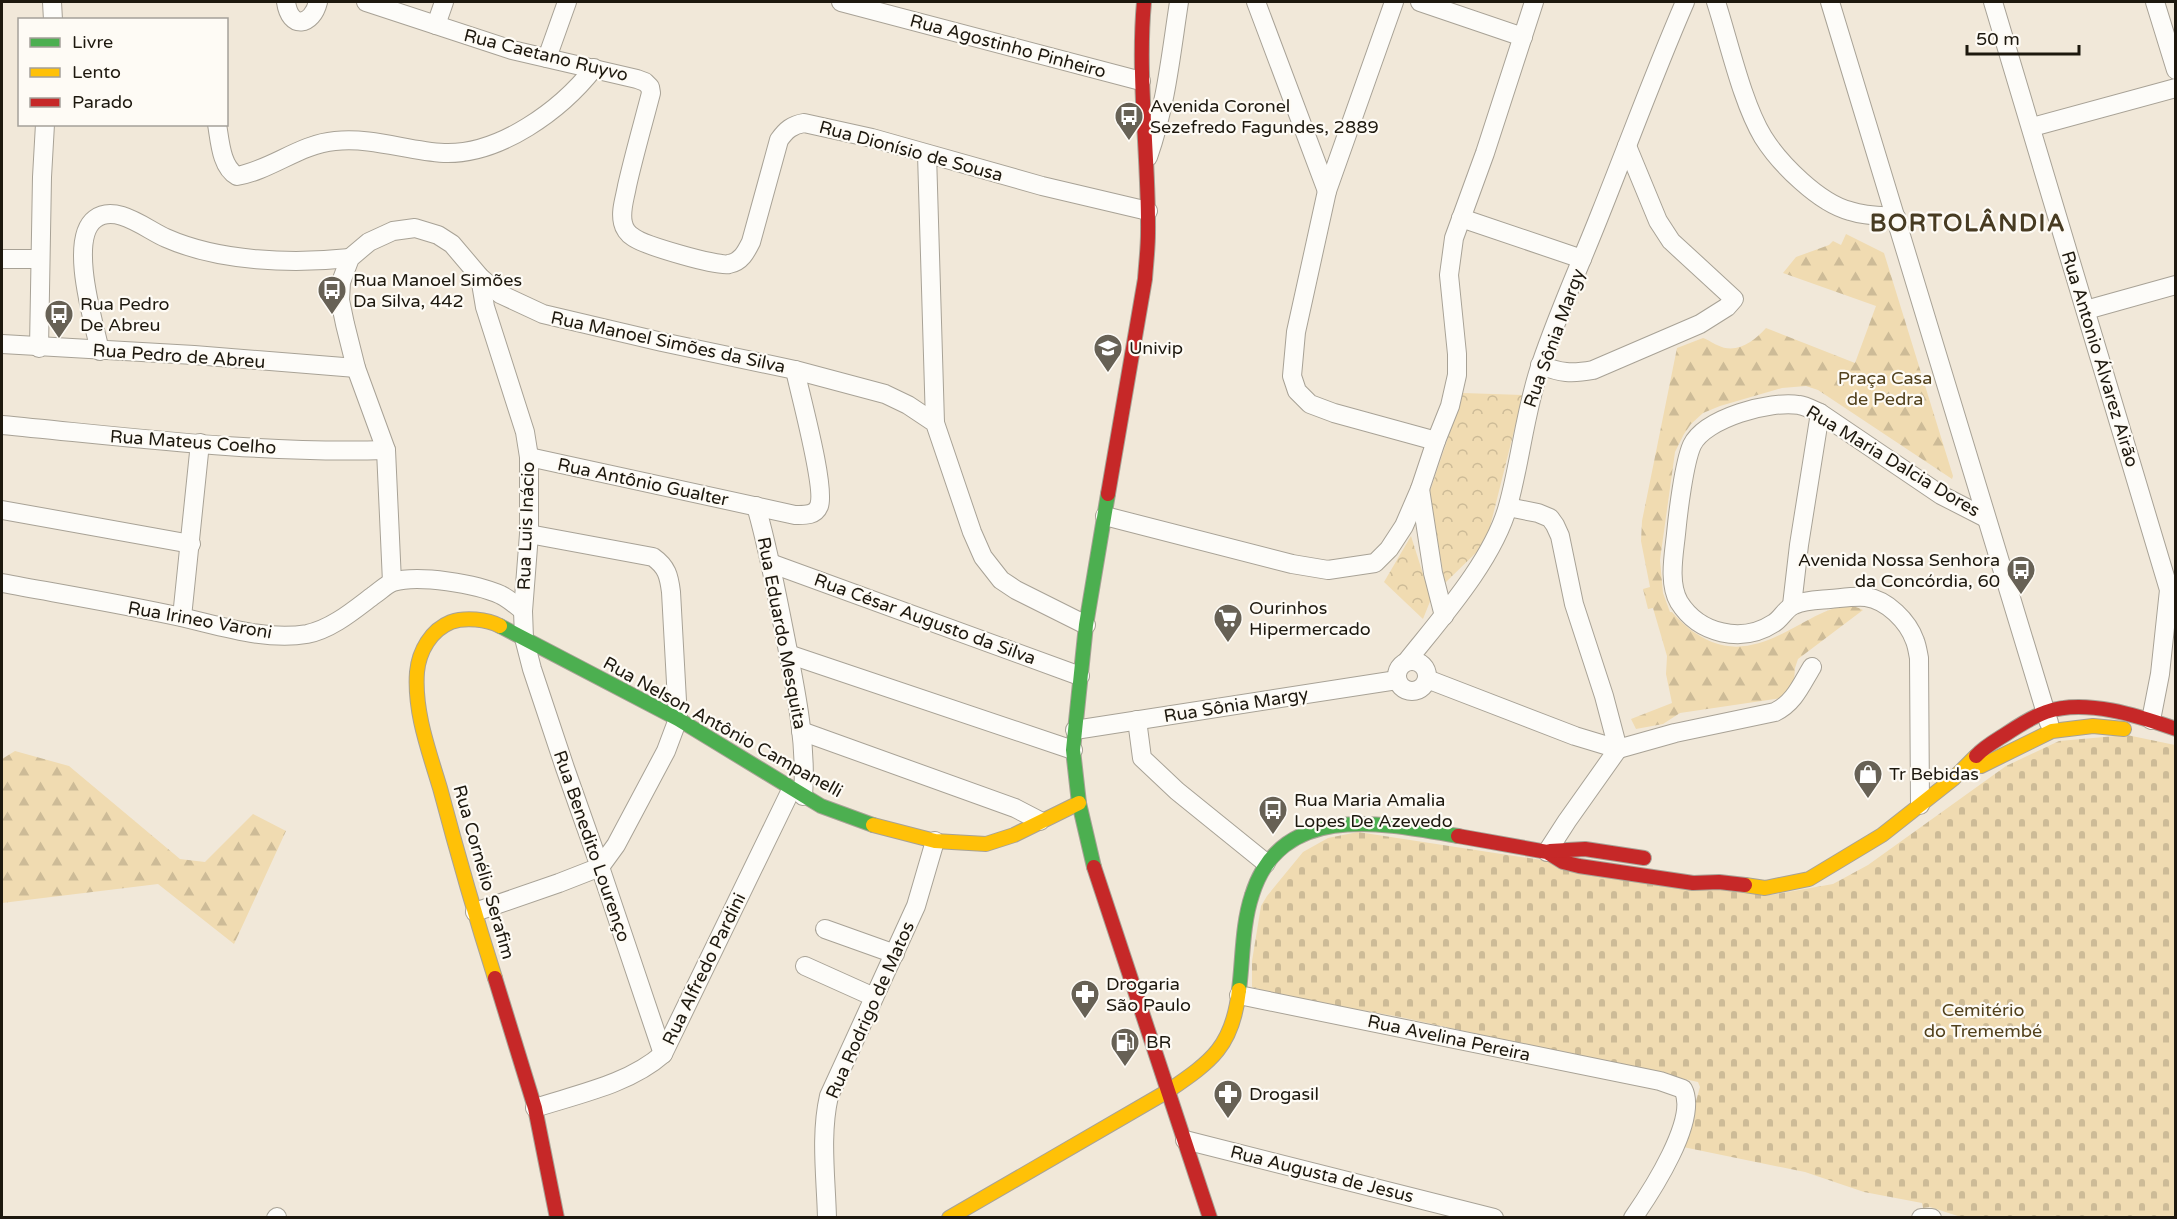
<svg xmlns="http://www.w3.org/2000/svg" width="2177" height="1219" viewBox="0 0 2177 1219" font-family="'Varela Round',sans-serif">
  <defs>
    <pattern id="forest-firs" width="22" height="20" patternUnits="userSpaceOnUse" patternTransform="scale(1.5)"><rect width="22" height="20" fill="#f0dbb1"/><path d="M5 1l3.5 6h-7zM16 11l3.5 6h-7z" fill="#cdbb97"/></pattern>
    <pattern id="cemetery-stones" width="16" height="16" patternUnits="userSpaceOnUse" patternTransform="scale(1.5)"><rect width="16" height="16" fill="#f0dbb1"/><path d="M2 7V4a2 2 0 0 1 4 0v3zM10 15v-3a2 2 0 0 1 4 0v3z" fill="#cdbb97"/></pattern>
    <pattern id="park-crowns" width="20" height="18" patternUnits="userSpaceOnUse" patternTransform="scale(1.5)"><rect width="20" height="18" fill="#f0dbb1"/><path d="M2 6a3 3 0 1 1 6 0M12 15a3 3 0 1 1 6 0" fill="none" stroke="#cdbb97"/></pattern>
  </defs>
  <rect width="100%" height="100%" fill="#f1e8d9"/>
  <g fill="url(#forest-firs)">
    <path d="M1846 234 1884 253 1953 476 1952 479 1818 390 1806 386 1782 388 1720 406 1703 413 1691 424 1684 434 1675 452 1660 560 1663 593 1670 612H1672C1683 625 1697 636 1712 642 1772 666 1825 588 1863 610L1798 659 1795 668 1794 682 1782 698 1680 713 1663 724 1636 729 1631 719 1672 703 1666 674 1667 656 1653 608 1648 609 1643 589 1650 587 1641 541 1642 521 1677 348 1703 338C1709 340 1712 343 1717 345 1736 355 1753 342 1766 328L1855 363 1876 306 1783 273 1796 257 1829 245 1833 241 1841 245Z"/>
    <polygon points="15,751 69,766 180,859 205,862 253,814 286,831 234,944 158,884 2,903 2,759"/>
  </g>
  <polygon fill="url(#cemetery-stones)" points="2127,735 2175,745 2175,1217 1961,1217 1930,1207 1923,1208 1922,1203 1864,1192 1805,1172 1683,1147 1700,1087 1698,1082 1400,1017 1283,996 1252,987 1252,961 1261,906 1267,896 1303,852 1328,838 1358,832 1771,895 1833,884 1868,865 2006,766 2059,741"/>
  <g fill="url(#park-crowns)">
    <polygon points="1463,393 1523,395 1486,543 1445,583 1429,494"/>
    <polygon points="1411,536 1431,599 1423,619 1384,582"/>
  </g>
  <g fill="none" stroke-linecap="round" stroke-linejoin="round">
    <g stroke="#a8a296" stroke-width="20">
      <g id="street">
        <polyline points="52,2 53,20"/>
        <path d="M286 2C290 30 312 26 318 2"/>
        <path d="M366 2 512 50 637 79 645 82 650 87 651 93C643 124 634 155 627 186 625 198 620 211 623 223 624 228 628 234 633 237 643 245 718 267 729 264 741 262 746 252 751 242L779 140C786 130 792 125 804 123L872 138 1042 186 1148 211"/>
        <polyline points="841,2 1141,81"/>
        <polyline points="1256,2 1327,191"/>
        <polyline points="1394,2 1327,191 1296,332 1292,376 1297,391 1310,404 1334,413 1436,441"/>
        <polyline points="1420,2 1523,37"/>
        <path d="M1716 2C1729 42 1742 102 1763 137 1780 164 1819 203 1850 211 1865 216 1880 216 1896 217"/>
        <polyline points="1830,2 2049,723"/>
        <polyline points="1993,2 2169,590 2160,674 2151,720"/>
        <polyline points="2155,2 2176,70"/>
        <polyline points="436,25 444,2"/>
        <polyline points="547,58 567,2"/>
        <path d="M217 124C220 141 221 167 237 176 271 170 300 144 335 141 373 137 407 151 444 153 500 155 561 110 594 68"/>
        <polyline points="2032,127 2176,88"/>
        <polyline points="927,154 935,423"/>
        <path d="M1148 157C1166 106 1171 54 1179 2"/>
        <polyline points="1461,218 1582,259"/>
        <polyline points="2,259 40,259"/>
        <polyline points="480,277 485,307 525,432 529,457 529,534 523,611 524,638 532,669 565,768 600,867 663,1054"/>
        <polyline points="2086,310 2176,285"/>
        <polyline points="2,344 194,355 356,368"/>
        <polyline points="39,348 42,177 45,124"/>
        <path d="M100 351C94 323 68 239 95 219 116 203 147 230 166 238 220 262 293 264 350 258"/>
        <path d="M1540 365C1561 373 1571 374 1593 370L1700 324 1727 307 1734 299 1671 241 1658 221 1627 146"/>
        <path d="M2 425C129 437 258 454 386 450"/>
        <path d="M529 457 795 515C804 515 815 516 819 506 826 488 800 394 795 370"/>
        <polyline points="1420,489 1433,573 1444,616"/>
        <path d="M756 506C769 551 777 596 786 641 796 692 807 744 803 796"/>
        <polyline points="1508,507 1538,513 1550,518 1555,525 1560,536 1574,604 1604,696 1618,749 1567,821 1547,852"/>
        <polyline points="2,510 191,544"/>
        <polyline points="1105,516 1292,564 1328,570 1375,563 1389,549 1404,526 1420,489 1436,441 1450,406 1457,375 1457,354 1449,275 1454,238 1485,153 1534,2"/>
        <polyline points="770,563 1080,676"/>
        <polyline points="392,582 386,450 356,368 345,324 340,300 341,282 350,258 369,242 393,231 415,228 438,235 452,244 480,277 500,294 543,314 662,342 795,370 885,394 908,405 935,423 972,532 983,557 1001,580 1016,590 1086,625"/>
        <path d="M2 583C61 594 122 604 181 617 221 626 266 641 307 634 332 629 354 610 374 595 380 591 387 584 393 582 418 574 477 584 501 595 509 599 516 605 523 611"/>
        <polyline points="1792,605 1799,545 1820,413"/>
        <polyline points="182,617 200,443"/>
        <polyline points="788,654 1073,750"/>
        <circle cx="1412" cy="676" r="15"/>
        <path d="M1407 661C1442 617 1493 560 1508 506 1521 459 1525 410 1541 364 1558 313 1581 263 1601 212 1629 142 1655 71 1685 2"/>
        <path d="M1427 679 1575 736 1618 749 1675 733 1775 712C1794 703 1801 685 1812 667"/>
        <polyline points="1137,720 1142,758 1177,791 1266,863"/>
        <polyline points="1075,730 1397,680"/>
        <polyline points="801,731 1015,808 1040,821"/>
        <path d="M1920 805 1919 658C1918 653 1917 646 1915 641 1908 621 1887 600 1866 597 1854 596 1842 598 1830 599 1819 600 1804 600 1794 605 1786 608 1781 619 1774 623 1742 644 1699 634 1679 602 1668 583 1674 554 1676 534 1678 513 1684 463 1692 445 1705 418 1771 400 1799 405 1806 406 1813 410 1820 413L1941 495 1986 518"/>
        <path d="M475 912 559 883 600 867 616 845 666 751 678 719 671 592C669 576 667 567 653 557L529 534"/>
        <polyline points="825,929 895,954"/>
        <polyline points="805,966 874,997"/>
        <path d="M1239 995 1660 1081 1683 1089C1699 1119 1651 1192 1633 1218"/>
        <path d="M535 1108C578 1094 629 1084 663 1054L791 790"/>
        <polyline points="1185,1140 1494,1218"/>
        <polyline points="276,1218 277,1217"/>
        <path d="M827 1218C826 1178 820 1135 829 1096L916 906 935 841"/>
        <polyline points="1921,1218 1932,1218"/>
      </g>
    </g>
    <g stroke="#a8a296" stroke-width="16">
      <g id="fast">
        <polyline points="500,626 678,719 821,806 873,825"/>
        <polyline points="1094,867 1079,803 1073,750 1086,625 1108,494"/>
        <path d="M1239 990C1243 959 1242 925 1252 895 1281 801 1384 823 1458 836"/>
      </g>
    </g>
    <g stroke="#a8a296" stroke-width="16">
      <g id="slow">
        <polyline points="1981,766 2052,731 2093,726 2124,729"/>
        <polyline points="873,825 935,841 986,844 1014,835 1079,803"/>
        <polyline points="1745,885 1765,888 1809,879 1882,835 1953,779 1976,756"/>
        <path d="M495 978C475 915 457 852 440 788 429 751 414 712 417 672 419 651 431 630 451 622 465 617 487 619 500 626"/>
        <path d="M949 1218 1168 1091C1212 1061 1233 1046 1239 990"/>
      </g>
    </g>
    <g stroke="#a8a296" stroke-width="16">
      <g id="jam">
        <path d="M1108 494 1145 279C1146 264 1148 248 1148 233 1149 156 1137 79 1144 2"/>
        <path d="M1976 756C1984 747 1995 741 2006 734 2018 726 2032 717 2046 712 2085 698 2139 716 2176 729"/>
        <polyline points="1458,836 1547,852 1563,862 1579,866 1693,883 1719,882 1745,885"/>
        <polyline points="1550,851 1585,849 1644,858"/>
        <polyline points="1094,867 1210,1218"/>
        <polyline points="495,978 535,1108 557,1218"/>
      </g>
    </g>
    <use href="#street" stroke="#fdfcf9" stroke-width="18"/>
    <use href="#fast" stroke="#4caf50" stroke-width="14"/>
    <use href="#slow" stroke="#ffc107" stroke-width="14"/>
    <use href="#jam" stroke="#c62828" stroke-width="14"/>
  </g>
  <defs>
    <g id="bus-pin" transform="scale(1.5)"><path d="M0 17L-7.5 6A9.5 9.5 0 1 1 7.5 6Z" fill="#676155" stroke="#fefbf5"/><path d="M-5-6H5V4H4V6H2V4H-2V6H-4V4H-5ZM-3.5-4V0h7V-4ZM-3.5 1.2v1.5H-2V1.2ZM2 1.2v1.5H3.5V1.2Z" fill="#fff"/></g>
    <g id="university-pin" transform="scale(1.5)"><path d="M0 17L-7.5 6A9.5 9.5 0 1 1 7.5 6Z" fill="#676155" stroke="#fefbf5"/><path d="M0-5L7-2L0 1L-7-2ZM-4 1L0 2.5L4 1V4Q0 6-4 4Z" fill="#fff"/></g>
    <g id="supermarket-pin" transform="scale(1.5)"><path d="M0 17L-7.5 6A9.5 9.5 0 1 1 7.5 6Z" fill="#676155" stroke="#fefbf5"/><path d="M-6-5.5h2.5l.6 2H6L4.5 2H-2.5L-4.4-4H-6ZM-1.5 3.2a1.3 1.3 0 1 0 .1 0ZM3 3.2a1.3 1.3 0 1 0 .1 0Z" fill="#fff"/></g>
    <g id="shop-pin" transform="scale(1.5)"><path d="M0 17L-7.5 6A9.5 9.5 0 1 1 7.5 6Z" fill="#676155" stroke="#fefbf5"/><path d="M-5-2.5h2.3a2.7 3.5 0 0 1 5.4 0H5L5.5 6h-11ZM-1.5-2.5h3a1.5 2.3 0 0 0-3 0Z" fill="#fff"/></g>
    <g id="pharmacy-pin" transform="scale(1.5)"><path d="M0 17L-7.5 6A9.5 9.5 0 1 1 7.5 6Z" fill="#676155" stroke="#fefbf5"/><path d="M-2-6h4v4h4v4h-4v4h-4v-4h-4v-4h4Z" fill="#fff"/></g>
    <g id="fuel-pin" transform="scale(1.5)"><path d="M0 17L-7.5 6A9.5 9.5 0 1 1 7.5 6Z" fill="#676155" stroke="#fefbf5"/><path d="M-5.5-6h7V0h2V4h1.3V-2.5L3-4.5l.8-.8L6-3V5H2.5V1h-1V6h-7ZM-4.2-4.7v3.2H.2V-4.7Z" fill="#fff"/></g>
  </defs>
  <g fill-rule="evenodd">
    <use href="#bus-pin" x="1129" y="116"/>
    <use href="#bus-pin" x="332" y="290"/>
    <use href="#bus-pin" x="59" y="314"/>
    <use href="#university-pin" x="1108" y="348"/>
    <use href="#bus-pin" x="2021" y="570"/>
    <use href="#supermarket-pin" x="1228" y="618"/>
    <use href="#shop-pin" x="1868" y="774"/>
    <use href="#bus-pin" x="1273" y="810"/>
    <use href="#pharmacy-pin" x="1085" y="994"/>
    <use href="#fuel-pin" x="1125" y="1042"/>
    <use href="#pharmacy-pin" x="1228" y="1094"/>
  </g>
  <g text-anchor="middle" dominant-baseline="central" stroke-width="4.5" stroke-linejoin="round" paint-order="stroke">
    <g font-size="18" fill="#1d180e" stroke="#fefbf5">
      <text transform="translate(1008 46) rotate(15)">Rua Agostinho Pinheiro</text>
      <text transform="translate(546 55) rotate(14)">Rua Caetano Ruyvo</text>
      <text transform="translate(911 151) rotate(15)">Rua Dionísio de Sousa</text>
      <text transform="translate(1554 338) rotate(-70)">Rua Sônia Margy</text>
      <text transform="translate(668 342) rotate(12)">Rua Manoel Simões da Silva</text>
      <text transform="translate(179 356) rotate(4)">Rua Pedro de Abreu</text>
      <text transform="translate(2100 359) rotate(73)">Rua Antonio Álvarez Airão</text>
      <text transform="translate(193 442) rotate(4)">Rua Mateus Coelho</text>
      <text transform="translate(1893 461) rotate(31)">Rua Maria Dalcia Dores</text>
      <text transform="translate(643 482) rotate(12)">Rua Antônio Gualter</text>
      <text transform="translate(526 526) rotate(-88)">Rua Luis Inácio</text>
      <text transform="translate(925 619) rotate(20)">Rua César Augusto da Silva</text>
      <text transform="translate(200 620) rotate(10)">Rua Irineo Varoni</text>
      <text transform="translate(782 633) rotate(79)">Rua Eduardo Mesquita</text>
      <text transform="translate(1236 705) rotate(-9)">Rua Sônia Margy</text>
      <text transform="translate(723 727) rotate(29)">Rua Nelson Antônio Campanelli</text>
      <text transform="translate(592 846) rotate(71)">Rua Benedito Lourenço</text>
      <text transform="translate(484 872) rotate(74)">Rua Cornélio Serafim</text>
      <text transform="translate(704 969) rotate(-64)">Rua Alfredo Pardini</text>
      <text transform="translate(870 1010) rotate(-66)">Rua Rodrigo de Matos</text>
      <text transform="translate(1449 1038) rotate(12)">Rua Avelina Pereira</text>
      <text transform="translate(1322 1174) rotate(14)">Rua Augusta de Jesus</text>
    </g>
    <g font-size="18" fill="#1d180e" stroke="#fefbf5" text-anchor="start">
      <text x="1150" y="106">Avenida Coronel<tspan x="1150" dy="21">Sezefredo Fagundes, 2889</tspan></text>
      <text x="353" y="280">Rua Manoel Simões<tspan x="353" dy="21">Da Silva, 442</tspan></text>
      <text x="80" y="304">Rua Pedro<tspan x="80" dy="21">De Abreu</tspan></text>
      <text x="1129" y="348">Univip</text>
      <text x="2000" y="560" text-anchor="end">Avenida Nossa Senhora<tspan x="2000" dy="21">da Concórdia, 60</tspan></text>
      <text x="1249" y="608">Ourinhos<tspan x="1249" dy="21">Hipermercado</tspan></text>
      <text x="1889" y="774">Tr Bebidas</text>
      <text x="1294" y="800">Rua Maria Amalia<tspan x="1294" dy="21">Lopes De Azevedo</tspan></text>
      <text x="1106" y="984">Drogaria<tspan x="1106" dy="21">São Paulo</tspan></text>
      <text x="1146" y="1042">BR</text>
      <text x="1249" y="1094">Drogasil</text>
    </g>
    <g font-size="18" fill="#52411c" stroke="#fefbf5">
      <text x="1885" y="378">Praça Casa<tspan x="1885" dy="21">de Pedra</tspan></text>
      <text x="1983" y="1010">Cemitério<tspan x="1983" dy="21">do Tremembé</tspan></text>
    </g>
    <g font-size="24" font-weight="bold" letter-spacing="1.5" fill="#473b22" stroke="#fefbf5">
      <text x="1968" y="223">BORTOLÂNDIA</text>
    </g>
  </g>
  <rect width="2177" height="1219" fill="none" stroke="#1d180e" stroke-width="6"/>
  <rect x="18" y="18" width="210" height="108" fill="#fefbf5" stroke="#a4a099" stroke-width="1.5"/>
  <rect x="30" y="38" width="30" height="9" fill="#4caf50" stroke="#a4a099" stroke-width="1.5"/>
  <text x="72" y="48" font-size="18" fill="#1d180e">Livre</text>
  <rect x="30" y="68" width="30" height="9" fill="#ffc107" stroke="#a4a099" stroke-width="1.5"/>
  <text x="72" y="78" font-size="18" fill="#1d180e">Lento</text>
  <rect x="30" y="98" width="30" height="9" fill="#c62828" stroke="#a4a099" stroke-width="1.5"/>
  <text x="72" y="108" font-size="18" fill="#1d180e">Parado</text>
  <path d="M1967 45v9h112v-9" fill="none" stroke="#1d180e" stroke-width="3"/>
  <text x="1976" y="45" font-size="18" fill="#1d180e" stroke="#fefbf5" stroke-width="4.5" paint-order="stroke">50 m</text>
</svg>
